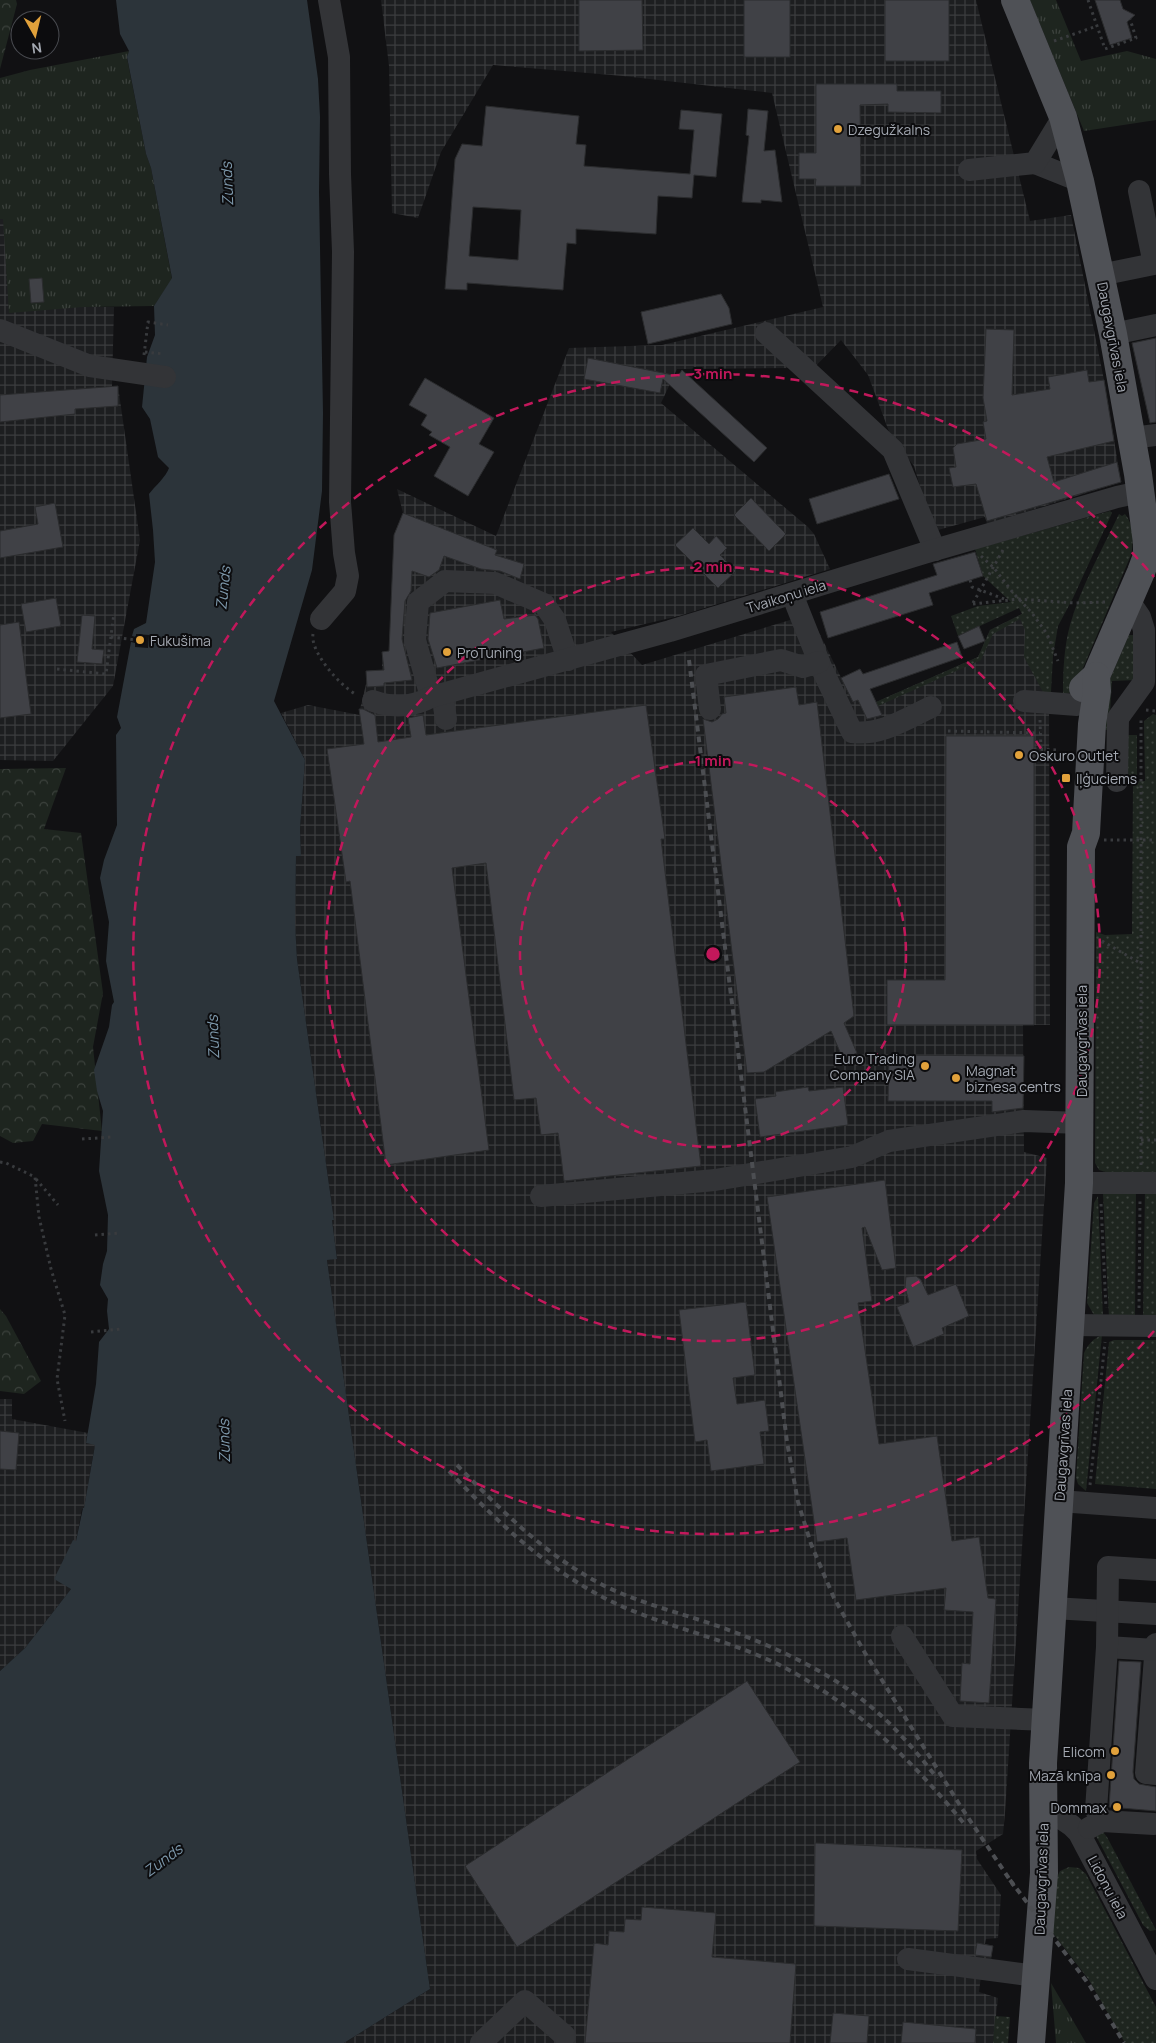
<svg xmlns="http://www.w3.org/2000/svg" width="1156" height="2043" viewBox="0 0 1156 2043" font-family="Manrope,sans-serif">
  <defs>
    <pattern id="industrial-grid" width="8" height="8" patternUnits="userSpaceOnUse" patternTransform="scale(1.25)"><rect width="8" height="8" fill="#1d1e20"/><path d="M0 4h8M4 0v8" fill="none" stroke="#3b3c3e"/></pattern>
    <pattern id="grass-dots" width="8" height="8" patternUnits="userSpaceOnUse" patternTransform="scale(1.25)"><rect width="8" height="8" fill="#1e251f"/><path d="M2 2h.1M6 6h.1" fill="none" stroke="#3c423d" stroke-width="1.8" stroke-linecap="round"/></pattern>
    <pattern id="forest-crowns" width="20" height="18" patternUnits="userSpaceOnUse" patternTransform="scale(1.25)"><rect width="20" height="18" fill="#1e251f"/><path d="M2 6a3 3 0 1 1 6 0M12 15a3 3 0 1 1 6 0" fill="none" stroke="#3c423d"/></pattern>
    <pattern id="park-tufts" width="24" height="20" patternUnits="userSpaceOnUse" patternTransform="scale(1.25)"><rect width="24" height="20" fill="#1e251f"/><path d="M3 7l-1-3M5 7V3M7 7l1-3M15 17l-1-3M17 17v-4M19 17l1-3" fill="none" stroke="#3c423d"/></pattern>
  </defs>
  <rect width="100%" height="100%" fill="#111113"/>
  <g fill="url(#industrial-grid)">
    <polygon points="381,0 976,0 1030,221 1071,215 1104,380 1121,482 987,524 985,517 938,530 935,522 929,517 914,466 891,437 868,375 841,340 804,378 793,368 677,369 661,403 808,527 814,534 830,569 679,616 611,632 642,665 810,614 853,702 872,693 876,702 978,657 990,630 1022,614 1049,703 1050,1025 1023,1025 1024,1152 1047,1158 1005,1813 1003,1834 976,1851 977,1859 1001,1895 998,1938 986,1939 985,1944 993,1946 991,1962 982,1968 979,1992 998,1998 993,2043 344,2043 430,1989 327,1260 337,1258 332,1220 334,1220 297,959 295,923 296,855 301,856 300,829 305,760 281,713 308,705 360,715 360,709 367,680 366,671 382,670 382,652 389,651 394,535 403,513 397,489 496,536 569,348 662,345 823,307 772,93 623,76 493,65 441,152 418,218 392,213 389,66"/>
    <polygon points="0,219 3,219 83,307 114,307 112,386 118,386 140,540 113,686 53,761 0,760"/>
    <polygon points="0,1399 12,1399 12,1419 88,1433 86,1443 95,1444 84,1509 82,1509 76,1541 71,1589 25,1648 0,1671"/>
  </g>
  <g fill="url(#grass-dots)">
    <polygon points="1110,511 1112,513 1073,598 1058,626 1053,656 1051,692 1044,694 1024,657 1025,630 1020,619 993,634 981,660 878,706 876,702 978,657 990,630 1022,614 1019,608 958,636 951,616 978,606 1011,602 983,576 975,549"/>
    <path d="M1119 514 1122 516 1125 514C1134 525 1134 541 1131 555L1075 687 1069 693 1063 694C1063 671 1064 647 1070 625 1081 586 1102 550 1119 514Z"/>
    <polygon points="1129,635 1133,635 1137,680 1112,681 1109,730 1096,730 1099,704"/>
    <polygon points="1153,714 1156,715 1156,1173 1112,1174 1099,1170 1095,1163 1096,932 1105,935 1132,934 1133,782 1125,781 1125,735 1137,735 1137,781 1145,781 1144,721"/>
    <polygon points="1136,1190 1135,1317 1109,1318 1103,1193"/>
    <polygon points="1145,1190 1156,1190 1156,1317 1143,1317"/>
    <polygon points="1098,1196 1103,1318 1094,1315 1087,1303 1094,1203"/>
    <path d="M1102 1335 1086 1491 1078 1484 1076 1478 1084 1353C1088 1344 1093 1339 1102 1335Z"/>
    <polygon points="1114,1340 1156,1340 1156,1489 1095,1484 1109,1342"/>
    <polygon points="1103,1832 1107,1837 1156,1930 1150,1931 1143,1925 1095,1834"/>
    <polygon points="1069,1867 1079,1868 1086,1874 1156,2007 1156,2043 1125,2043 1089,1980 1052,1932 1056,1879 1060,1871"/>
    <polygon points="995,2016 1010,2017 1008,2043 993,2043"/>
  </g>
  <g fill="url(#forest-crowns)">
    <polygon points="0,0 16,0 17,4 0,69"/>
    <polygon points="66,768 44,829 81,833 103,993 93,1047 102,1131 42,1124 33,1141 13,1143 0,1136 0,769"/>
    <polygon points="0,1309 6,1316 41,1381 24,1394 0,1391"/>
  </g>
  <g fill="url(#park-tufts)">
    <polygon points="1030,0 1056,0 1081,61 1127,51 1156,59 1156,120 1084,131"/>
    <polygon points="129,51 127,58 146,154 151,168 172,279 154,306 83,307 9,313 3,219 0,219 0,78 30,70"/>
    <polygon points="1051,1983 1086,2043 1056,2043"/>
  </g>
  <path fill="#2c343a" d="M116 0H307L318 79 320 117 319 192 323 413 322 491 312 570 274 701 305 760 300 829 301 856H296L295 923 297 959 334 1220H332L337 1259 327 1260 430 1989 344 2043H0V1671L25 1648 71 1589 54 1579 73 1540 76 1541 83 1508H84L95 1445 86 1443 96 1384 99 1342 109 1329 107 1311 108 1299 100 1285 103 1264 107 1251 108 1215 99 1171 103 1111 97 1091 94 1070 109 1027 112 1005 114 1002 106 961 109 922 100 878 104 860 117 825 116 735 121 728 117 717 131 642 135 643V647L148 648 149 635 136 634V637L132 636 134 629 146 623 155 562 153 530 149 494C155 486 166 477 169 468L158 457 150 419 142 407 147 357 155 335 154 306 172 278 151 168 146 154 127 57 129 51 120 34Z"/>
  <g fill="#404146" stroke="#2b2c2e" fill-rule="evenodd">
    <polygon points="579,0 642,0 643,50 579,51"/>
    <rect x="744" y="0" width="46" height="57"/>
    <rect x="885" y="0" width="64" height="61"/>
    <polygon points="1095,0 1120,0 1123,9 1135,15 1127,22 1132,38 1110,45"/>
    <polygon points="816,84 897,84 897,91 941,91 941,113 888,112 888,104 860,105 861,186 815,186 816,179 799,179 799,153 816,153"/>
    <path d="M486 106 579 116 576 144 586 145 584 166 690 174 694 130 679 129 681 110 722 114 716 177 694 175 692 198 658 196 656 234 576 229V244L567 243 563 290 467 283V290L445 289 455 159 462 144 482 146ZM473 207 521 210 518 260 469 256Z"/>
    <polygon points="748,109 768,111 764,151 775,150 782,202 761,200 761,203 742,202 749,136 746,135"/>
    <polygon points="42,278 44,302 31,303 29,279"/>
    <polygon points="721,294 729,308 732,324 648,344 641,312"/>
    <polygon points="986,329 1014,330 1012,395 1050,389 1048,377 1087,370 1089,382 1104,380 1114,441 1047,457 1054,482 1117,462 1121,482 987,521 976,484 953,487 949,468 956,467 953,448 957,444 986,439 983,422 987,421 983,398"/>
    <polygon points="1156,338 1156,422 1150,423 1132,343"/>
    <polygon points="588,358 678,376 682,370 767,448 754,462 663,379 660,393 584,379"/>
    <polygon points="425,378 494,418 479,444 494,452 468,496 434,476 450,447 429,435 432,432 421,425 427,415 409,405"/>
    <polygon points="118,386 118,406 75,409 75,414 0,422 0,395"/>
    <polygon points="889,474 899,499 817,524 809,499"/>
    <polygon points="751,498 786,534 769,551 734,515"/>
    <polygon points="55,503 63,547 0,558 0,531 38,524 35,507"/>
    <polygon points="403,513 497,550 495,555 524,564 520,579 500,571 481,569 444,556 439,570 429,577 412,571 411,591 405,601 402,639 412,680 384,683 384,686 367,687 366,671 384,670 382,652 389,651 394,535"/>
    <polygon points="693,528 709,544 716,536 727,548 720,555 736,571 718,588 675,545"/>
    <polygon points="975,552 983,576 929,593 933,605 828,638 820,612 937,575 933,564"/>
    <polygon points="56,598 61,626 26,632 21,604"/>
    <polygon points="500,600 504,619 535,615 538,619 544,648 437,668 428,639 430,613"/>
    <polygon points="82,615 95,616 92,649 104,650 102,664 77,662"/>
    <polygon points="19,622 31,714 0,718 0,625"/>
    <polygon points="979,626 985,641 964,649 958,636"/>
    <polygon points="957,642 962,657 870,689 882,715 879,716 867,719 858,700 853,702 841,678 860,669 863,674"/>
    <polygon points="796,687 799,705 817,702 854,1016 844,1023 857,1053 843,1059 831,1031 764,1072 747,1073 703,719 712,722 718,719 722,714 726,713 724,697"/>
    <polygon points="646,705 665,839 661,839 701,1166 564,1181 558,1133 541,1135 536,1098 514,1100 486,863 452,868 489,1150 386,1165 350,881 346,882 327,749 364,744 359,709 363,709 375,715 378,742 411,737 408,718 423,715 426,735"/>
    <polygon points="946,736 1034,736 1034,1025 887,1025 887,980 945,980"/>
    <polygon points="889,1055 1024,1056 1023,1108 992,1112 992,1101 888,1101"/>
    <polygon points="808,1087 809,1091 843,1087 848,1125 760,1137 755,1099 776,1096 775,1092"/>
    <polygon points="885,1180 896,1268 882,1270 865,1227 862,1228 872,1301 858,1303 879,1444 937,1436 952,1541 979,1537 988,1598 996,1599 989,1703 960,1701 962,1663 970,1664 973,1612 944,1610 946,1588 856,1600 847,1538 817,1542 767,1197"/>
    <polygon points="916,1276 921,1280 928,1295 956,1284 969,1316 942,1328 944,1334 913,1347 897,1307 909,1302 905,1287 906,1277"/>
    <polygon points="746,1302 755,1375 733,1378 737,1404 765,1400 769,1431 760,1432 764,1464 711,1471 707,1440 695,1442 679,1310"/>
    <polygon points="0,1431 19,1433 16,1470 0,1469"/>
    <polygon points="1119,1661 1141,1662 1133,1772 1134,1779 1139,1784 1156,1787 1156,1811 1109,1807"/>
    <polygon points="747,1681 800,1762 517,1947 465,1866"/>
    <polygon points="815,1843 962,1850 958,1931 814,1926"/>
    <polygon points="642,1907 716,1913 712,1957 796,1964 790,2043 585,2043 594,1943 608,1945 609,1931 624,1932 625,1919 641,1920"/>
    <polygon points="977,1943 993,1946 991,1957 975,1955"/>
    <polygon points="833,2013 869,2016 867,2043 830,2043"/>
    <polygon points="903,2022 976,2029 975,2043 901,2043"/>
  </g>
  <g fill="none" stroke-linecap="round" stroke-linejoin="round">
    <g stroke="#393b3e" stroke-width="3" stroke-dasharray="2.5 4" stroke-linecap="butt">
      <polyline points="1088,0 1105,49 1136,38 1130,19"/>
      <polyline points="1054,41 1097,26"/>
      <polyline points="145,352 164,354"/>
      <polyline points="144,355 148,322 168,325"/>
      <polyline points="981,556 994,568 1014,594 1032,613 1047,634 1058,661"/>
      <polyline points="970,580 972,587 1007,600"/>
      <polyline points="973,603 1003,550"/>
      <polyline points="973,604 1018,599 1075,603 1106,602"/>
      <path d="M313 634C310 652 340 686 357 695"/>
      <polyline points="111,637 136,640"/>
      <polyline points="57,669 106,674 114,613"/>
      <polyline points="1146,710 1156,711"/>
      <polyline points="1040,720 1041,750"/>
      <polyline points="948,731 1040,733"/>
      <polyline points="1034,749 1057,750"/>
      <polyline points="1104,840 1156,840"/>
      <polyline points="1102,941 1142,964"/>
      <polyline points="82,1139 112,1137"/>
      <polyline points="1141,1140 1156,1140"/>
      <polyline points="0,1162 6,1163 35,1177 39,1217 51,1269 65,1315 57,1379 65,1421"/>
      <polyline points="1141,1165 1141,719"/>
      <polyline points="36,1179 58,1205"/>
      <polyline points="1101,1204 1106,1308"/>
      <polyline points="95,1235 119,1233"/>
      <polyline points="1139,1308 1140,1201"/>
      <polyline points="91,1332 121,1329"/>
      <polyline points="1090,1485 1105,1342"/>
    </g>
    <g stroke="#333437" stroke-width="22">
      <polyline points="1035,163 1080,181"/>
      <polyline points="969,170 1035,163 1063,117"/>
      <polyline points="1100,275 1154,264 1139,191"/>
      <polyline points="0,330 90,366 165,377"/>
      <polyline points="766,333 893,450 935,550"/>
      <polyline points="1113,334 1156,325"/>
      <polyline points="1132,438 1156,435"/>
      <path d="M792 594 821 667 852 732C880 736 906 719 931 707"/>
      <polyline points="321,619 345,591 348,576 344,553 340,502 343,252 340,174 339,57 329,0"/>
      <polyline points="442,694 446,719"/>
      <polyline points="431,697 415,640 418,602 445,581 495,583 544,604 555,620 568,660"/>
      <path d="M373 701C392 708 413 707 431 697L670 631 924 553 1117 497 1140 492"/>
      <polyline points="1024,701 1077,705"/>
      <polyline points="710,709 706,675 781,660 803,667 819,662"/>
      <polyline points="1117,781 1118,718 1144,682 1144,630 1140,617 1129,601"/>
      <polyline points="1079,1183 1156,1183"/>
      <polyline points="541,1196 715,1180 852,1157 889,1141 1024,1121 1081,1123"/>
      <polyline points="1071,1325 1156,1326"/>
      <polyline points="1059,1501 1156,1508"/>
      <polyline points="1053,1608 1156,1614"/>
      <polyline points="902,1636 953,1716 1046,1720"/>
      <polyline points="1156,1644 1146,1773 1156,1774"/>
      <polyline points="1107,1647 1156,1650"/>
      <path d="M1044 1813C1059 1817 1069 1821 1079 1833L1156 1979"/>
      <polyline points="1102,1821 1096,1810 1107,1647 1108,1567 1156,1570"/>
      <polyline points="1089,1828 1102,1821 1154,1824"/>
      <polyline points="908,1959 1036,1976"/>
      <polyline points="481,2043 525,2001 565,2036"/>
    </g>
    <g stroke="#4f5156" stroke-width="28">
      <polyline points="1015,0 1063,117 1080,181 1113,334 1138,474 1147,543 1147,556 1141,572 1096,676 1083,688"/>
      <polyline points="1031,2043 1044,1873 1043,1763 1079,1183 1081,847 1086,833 1092,724 1097,691 1096,676"/>
    </g>
    <g stroke="#4c4e52" stroke-width="4" stroke-dasharray="6 5" stroke-linecap="butt">
      <polyline points="689,660 787,1442 798,1502 811,1544 834,1598 865,1653 961,1807 1014,1886"/>
      <path d="M457 1465C503 1512 549 1559 609 1588 650 1607 693 1616 734 1632 784 1651 835 1675 876 1711 899 1731 918 1754 937 1778"/>
      <path d="M449 1471C501 1526 557 1579 628 1609 684 1632 745 1644 798 1675 866 1715 916 1765 966 1826"/>
      <polyline points="1010,1880 1090,1986 1124,2043"/>
    </g>
  </g>
  <g fill="none" stroke="#c2185b" stroke-width="2.5" stroke-dasharray="9 6">
    <circle cx="713" cy="954" r="193"/>
    <circle cx="713" cy="954" r="387"/>
    <path d="M1154 1331A580 580 0 1 1 1154 577"/>
  </g>
  <g fill="#e1a13b" stroke="#0c0c0e" stroke-width="2">
    <circle cx="838" cy="129" r="5"/>
    <circle cx="140" cy="640" r="5"/>
    <circle cx="447" cy="652" r="5"/>
    <circle cx="1019" cy="755" r="5"/>
    <rect x="1061" y="773" width="10" height="10" rx="2.5"/>
    <circle cx="925" cy="1066" r="5"/>
    <circle cx="956" cy="1078" r="5"/>
    <circle cx="1115" cy="1751" r="5"/>
    <circle cx="1111" cy="1775" r="5"/>
    <circle cx="1117" cy="1807" r="5"/>
  </g>
  <g text-anchor="middle" dominant-baseline="central" stroke-width="4" stroke-linejoin="round" paint-order="stroke">
    <g font-size="14" fill="#a4a9b2" stroke="#0c0c0e" text-anchor="start">
      <text x="848" y="129">Dzegužkalns</text>
      <text x="150" y="640">Fukušima</text>
      <text x="457" y="652">ProTuning</text>
      <text x="1029" y="755">Oskuro Outlet</text>
      <text x="1076" y="778">Iļģuciems</text>
      <text x="915" y="1058" text-anchor="end">Euro Trading<tspan x="915" dy="16">Company SIA</tspan></text>
      <text x="966" y="1070">Magnat<tspan x="966" dy="16">biznesa centrs</tspan></text>
      <text x="1105" y="1751" text-anchor="end">Elicom</text>
      <text x="1101" y="1775" text-anchor="end">Mazā knīpa</text>
      <text x="1107" y="1807" text-anchor="end">Dommax</text>
    </g>
    <g font-size="14" fill="#a4a9b2" stroke="#0c0c0e">
      <text transform="translate(1113 337) rotate(79)">Daugavgrīvas iela</text>
      <text transform="translate(786 596) rotate(-17)">Tvaikoņu iela</text>
      <text transform="translate(1081 1041) rotate(-90)">Daugavgrīvas iela</text>
      <text transform="translate(1063 1445) rotate(-86)">Daugavgrīvas iela</text>
      <text transform="translate(1041 1879) rotate(-88)">Daugavgrīvas iela</text>
      <text transform="translate(1108 1887) rotate(62)">Lidoņu iela</text>
    </g>
    <g font-size="15" font-style="italic" fill="#7d98ab" stroke="#0c0c0e">
      <text transform="translate(227 184) rotate(-92)">Zunds</text>
      <text transform="translate(223 588) rotate(-84)">Zunds</text>
      <text transform="translate(213 1037) rotate(-92)">Zunds</text>
      <text transform="translate(224 1441) rotate(-91)">Zunds</text>
      <text transform="translate(163 1860) rotate(-37)">Zunds</text>
    </g>
  </g>
  <circle cx="713" cy="954" r="8" fill="#c2185b" stroke="#0c0c0e" stroke-width="2.5"/>
  <g font-size="15" text-anchor="middle" font-weight="bold" fill="#c2185b" stroke="#0c0c0e" stroke-width="4" stroke-linejoin="round" paint-order="stroke">
    <text x="713" y="379">3 min</text>
    <text x="713" y="572">2 min</text>
    <text x="713" y="766">1 min</text>
  </g>
  <g transform="translate(35 35) rotate(172)"><circle r="24" fill="#0c0c0e" stroke="#494b50"/>
  <path d="M0-4L9 19L0 12L-9 19Z" fill="#e1a13b"/>
  <text y="-8" font-size="14" font-weight="bold" text-anchor="middle" fill="#a4a9b2">N</text>
  </g>
</svg>
